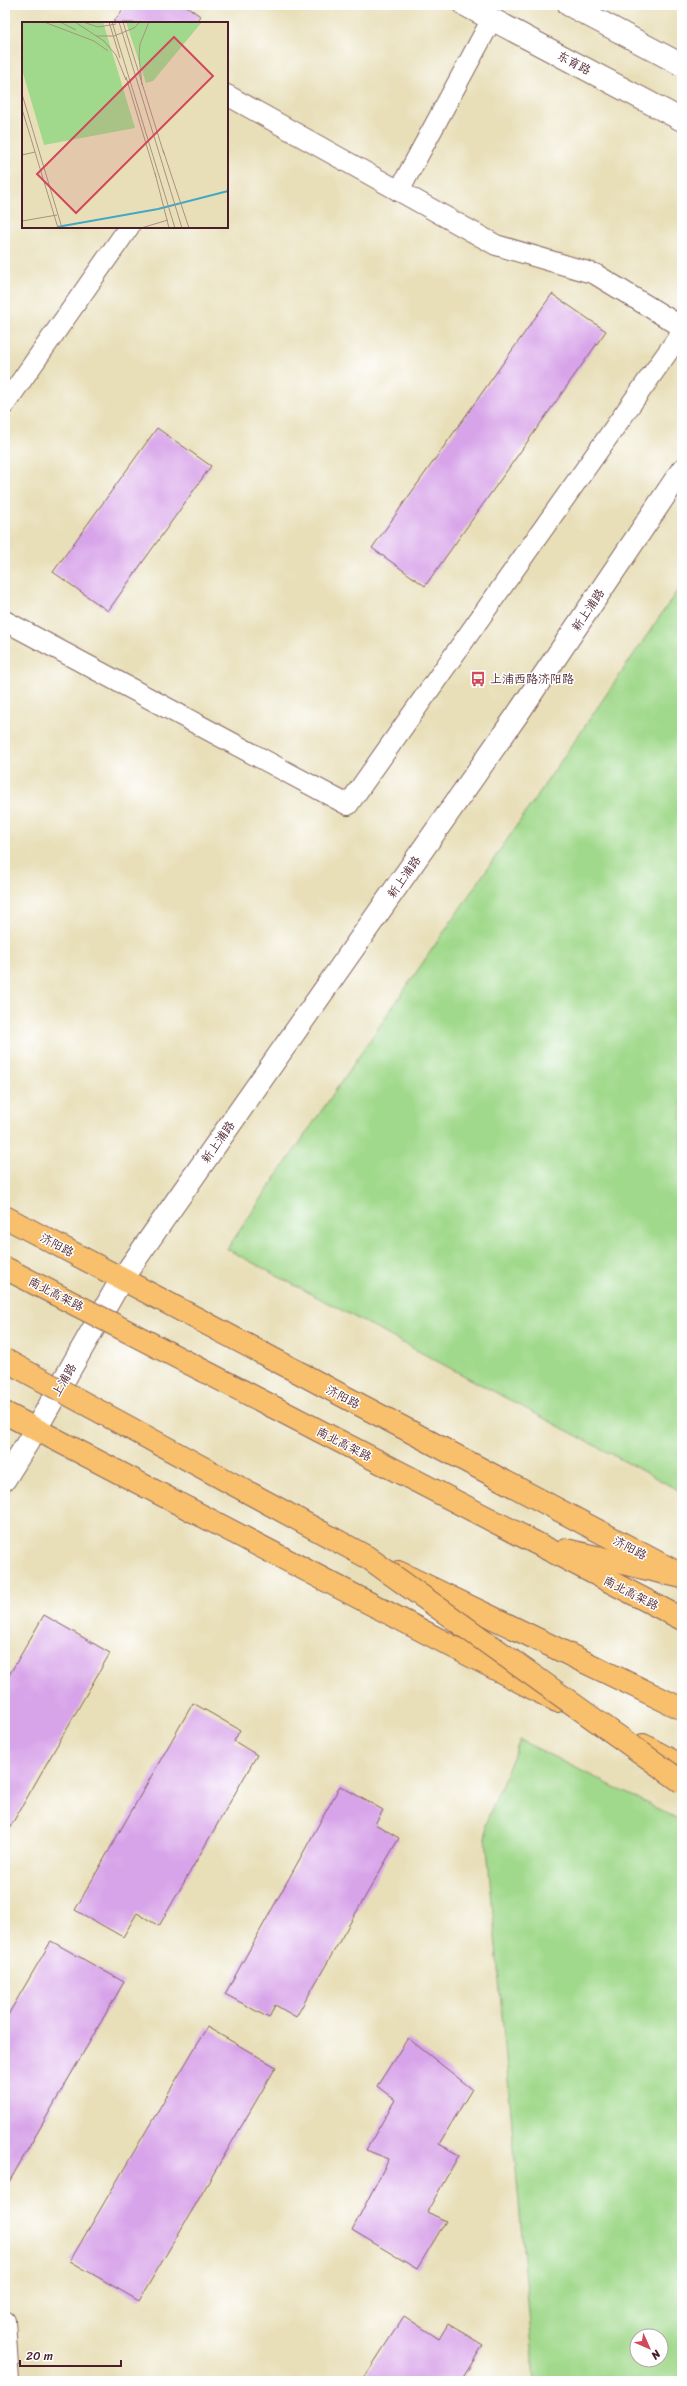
<svg xmlns="http://www.w3.org/2000/svg" width="687" height="2386" viewBox="0 0 687 2386" font-family="Sriracha,'LXGW WenKai TC',sans-serif">
  <rect width="100%" height="100%" fill="#fff"/>
  <filter id="ink" filterUnits="userSpaceOnUse"><feTurbulence type="fractalNoise" baseFrequency=".025" numOctaves="2"/><feDisplacementMap in="SourceGraphic" scale="8" xChannelSelector="R" yChannelSelector="G"/><feConvolveMatrix kernelMatrix="1 2 1 2 8 2 1 2 1" color-interpolation-filters="sRGB"/></filter>
  <filter id="wash" filterUnits="userSpaceOnUse"><feTurbulence type="fractalNoise" baseFrequency=".012" numOctaves="4" result="noise"/><feDisplacementMap in="SourceGraphic" scale="16" xChannelSelector="R" yChannelSelector="G"/><feGaussianBlur stdDeviation="0.9" result="paint"/><feColorMatrix in="noise" values="0 0 0 0 0 0 0 0 0 0 0 0 0 0 0 0 0 1.4 0 .05"/><feComposite in="paint" operator="in"/></filter>
  <g filter="url(#wash)">
    <rect width="100%" height="100%" fill="#e8dfb9"/>
    <g fill="#a1d98c" stroke="#767c5c" fill-rule="evenodd">
      <polygon points="682,584 682,1492 227,1249"/>
      <path d="M520 1740 682 1821V2381H535L485 1825ZM637 2336H661V2360H637Z"/>
    </g>
    <g id="blocks">
      <g fill="#d8a4e9">
        <polygon points="126,5 185,5 200,16 195,23 113,23"/>
        <polygon points="552,294 606,331 425,586 372,548"/>
        <polygon points="157,428 211,466 108,611 53,572"/>
        <polygon points="44,1615 110,1653 5,1836 5,1682"/>
        <polygon points="193,1703 240,1730 234,1741 257,1755 159,1926 137,1913 123,1937 75,1910"/>
        <polygon points="340,1786 383,1810 375,1824 399,1838 296,2017 275,2005 269,2018 225,1994"/>
        <polygon points="51,1941 124,1982 5,2189 5,2020"/>
        <polygon points="207,2027 276,2067 139,2301 70,2261"/>
        <polygon points="408,2038 472,2089 439,2144 459,2155 427,2212 446,2221 417,2269 352,2230 389,2159 366,2150 395,2100 377,2086"/>
        <polygon points="404,2316 439,2339 448,2324 483,2345 461,2381 362,2381"/>
      </g>
    </g>
  </g>
  <g filter="url(#ink)">
    <use href="#blocks" fill-opacity="0" stroke="#81625d" stroke-width="1"/>
    <g fill="none" stroke-linecap="round" stroke-linejoin="round">
      <g stroke="#81625d" stroke-width="22">
        <g id="service">
          <polyline points="227,95 496,245 595,274 682,327"/>
          <polyline points="399,191 492,19"/>
          <polyline points="5,404 129,227"/>
          <polyline points="5,621 348,805 682,332"/>
          <polyline points="5,2321 9,2381"/>
        </g>
      </g>
      <g stroke="#81625d" stroke-width="24">
        <polyline id="minor" points="5,1479 36,1429 121,1280 517,715 682,470"/>
      </g>
      <g stroke="#81625d" stroke-width="24">
        <g id="tertiary">
          <polyline points="465,5 682,120"/>
          <polyline points="569,5 682,65"/>
        </g>
      </g>
      <g stroke="#81625d" stroke-width="24">
        <g id="primary">
          <polyline points="5,1217 676,1572"/>
          <polyline points="5,1413 557,1701"/>
          <polyline points="643,1745 682,1766"/>
        </g>
      </g>
      <g stroke="#81625d" stroke-width="24">
        <g id="trunk">
          <polyline points="534,1542 682,1619"/>
          <polyline points="566,1550 682,1577"/>
          <polyline points="398,1572 682,1709"/>
        </g>
      </g>
      <use href="#service" stroke="#fff" stroke-width="20"/>
      <use href="#minor" stroke="#fff" stroke-width="22"/>
      <use href="#tertiary" stroke="#fff" stroke-width="22"/>
      <use href="#primary" stroke="#f8bf6c" stroke-width="22"/>
      <use href="#trunk" stroke="#f8bf6c" stroke-width="22"/>
      <g stroke="#81625d" stroke-width="24" stroke-linecap="butt">
        <g id="trunk-bridge">
          <polyline points="5,1268 534,1542"/>
          <polyline points="5,1360 367,1557 682,1782"/>
        </g>
      </g>
      <use href="#trunk-bridge" stroke="#f8bf6c" stroke-width="22"/>
    </g>
  </g>
  <defs>
    <g id="bus-bare" transform="scale(1.2)"><path d="M-5-6H5V4H4V6H2V4H-2V6H-4V4H-5ZM-3.5-4V0h7V-4ZM-3.5 1.2v1.5H-2V1.2ZM2 1.2v1.5H3.5V1.2Z" fill="#d1495b" stroke="#fff" stroke-width="2.5" paint-order="stroke"/></g>
  </defs>
  <g fill-rule="evenodd">
    <use href="#bus-bare" x="478" y="679"/>
  </g>
  <g text-anchor="middle" dominant-baseline="central" stroke-width="3" stroke-linejoin="round" paint-order="stroke">
    <g font-size="12" fill="#4a1f2b" stroke="#fff">
      <text transform="translate(574 63) rotate(28)">东育路</text>
      <text transform="translate(588 610) rotate(-56)">新上浦路</text>
      <text transform="translate(404 877) rotate(-55)">新上浦路</text>
      <text transform="translate(218 1142) rotate(-55)">新上浦路</text>
      <text transform="translate(57 1245) rotate(28)">济阳路</text>
      <text transform="translate(56 1294) rotate(27)">南北高架路</text>
      <text transform="translate(64 1380) rotate(-60)">上浦路</text>
      <text transform="translate(343 1397) rotate(28)">济阳路</text>
      <text transform="translate(344 1444) rotate(27)">南北高架路</text>
      <text transform="translate(630 1548) rotate(28)">济阳路</text>
      <text transform="translate(631 1593) rotate(27)">南北高架路</text>
    </g>
    <g font-size="12" fill="#4a1f2b" stroke="#fff" text-anchor="start">
      <text x="490" y="679">上浦西路济阳路</text>
    </g>
  </g>
  <g transform="translate(22 22)">
    <rect width="206" height="206" fill="#e8dfb9"/>
    <path d="M0 0H81L113 106 22 123 1 51ZM104 0H180L131 59 124 61Z" fill="#a1d98c"/>
    <path fill="none" stroke="#44a8c4" stroke-width="2" d="M35 205 136 187 206 169"/>
    <path fill="none" stroke="#a99280" stroke-width="1" d="M22 0 72 19 86 29M38 0 54 8M53 0 82 19 94 33 104 58M61 0 76 5 94 2M87 0 98 36M90 0 153 206M97 0 160 206M101 0 142 132M74 14H92L112 6 118 0M104 55 134 155M120 63 117 34 118 22 127 0M0 72 40 206M0 87 36 206M141 128 167 206M0 133 13 130M133 151 147 206M0 199 35 193M119 206 146 198"/>
    <path fill="#d1495b" fill-opacity="0.15" stroke="#d1495b" stroke-width="2" d="M152 15 191 54 54 191 15 152Z"/>
    <rect width="206" height="206" fill="none" stroke="#4a1f2b" stroke-width="2"/>
  </g>
  <rect width="687" height="2386" fill="none" stroke="#fff" stroke-width="20"/>
  <g transform="translate(649 2348) rotate(135)"><circle r="19" fill="#ffffff" stroke="#b7a5aa"/>
  <path d="M0-3L7 15L0 10L-7 15Z" fill="#d1495b"/>
  <text y="-6" font-size="11" font-weight="bold" text-anchor="middle" fill="#4a1f2b">N</text>
  </g>
  <path d="M20 2360v6h101v-6" fill="none" stroke="#4a1f2b" stroke-width="2"/>
  <text x="26" y="2360" font-size="12" fill="#4a1f2b" stroke="#ffffff" stroke-width="3" paint-order="stroke">20 m</text>
</svg>
